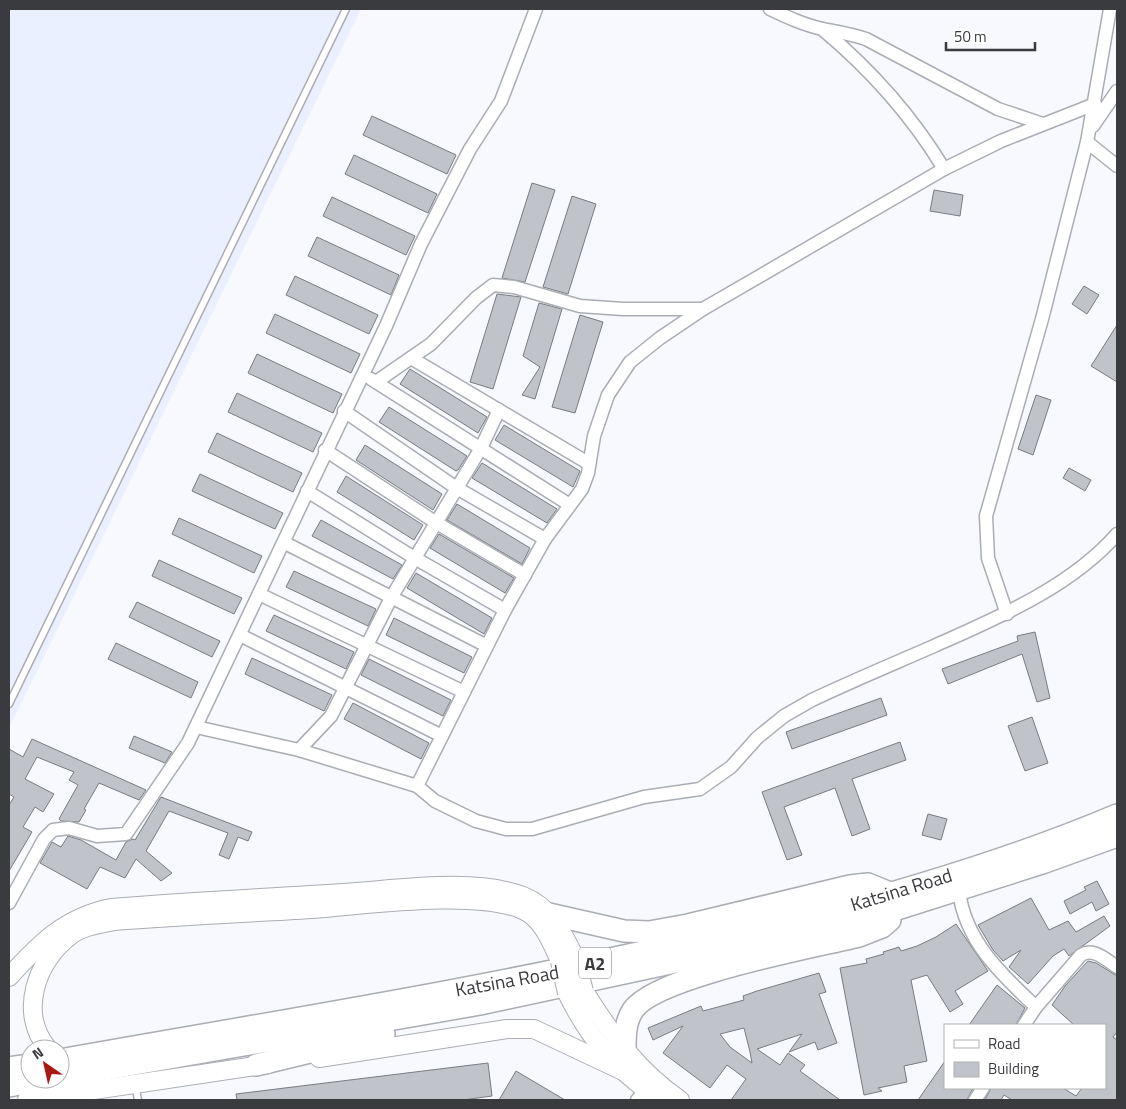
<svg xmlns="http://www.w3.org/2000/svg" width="1126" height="1109" viewBox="0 0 1126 1109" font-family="'Titillium Web',sans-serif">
  <rect width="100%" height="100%" fill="#f7f9fe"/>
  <polygon fill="#eaf0ff" points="9,9 361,9 9,728"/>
  <g fill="#c0c3ca" stroke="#797b82" fill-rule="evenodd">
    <polygon points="372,116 456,155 447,174 363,135"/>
    <polygon points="354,155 437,194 428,213 345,174"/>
    <polygon points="532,183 555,190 525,282 502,278"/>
    <polygon points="934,190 963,195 960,216 930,211"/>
    <polygon points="572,196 596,204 568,294 543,287"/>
    <polygon points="332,197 415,236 406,255 323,216"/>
    <polygon points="317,237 399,275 391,295 308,256"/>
    <polygon points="295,276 378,315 369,334 286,295"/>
    <polygon points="1084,286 1099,295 1087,314 1072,304"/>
    <polygon points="497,294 521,297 493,389 470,382"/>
    <polygon points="539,303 562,309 535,399 522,395 540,367 523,356"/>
    <polygon points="275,314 360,354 351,373 266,333"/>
    <polygon points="580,315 603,322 575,413 552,407"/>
    <polygon points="1117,325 1117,382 1091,366"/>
    <polygon points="257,354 342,394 333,413 248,373"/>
    <polygon points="410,369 487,417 478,433 400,384"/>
    <polygon points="237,393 322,433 313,452 228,412"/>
    <polygon points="1036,395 1051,400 1033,455 1018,449"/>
    <polygon points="389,407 467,456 458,470 456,471 379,422"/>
    <polygon points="504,425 580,471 573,487 495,440"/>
    <polygon points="217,433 302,473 293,492 208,452"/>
    <polygon points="365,445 442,494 433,510 356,460"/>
    <polygon points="482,463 557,509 547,523 472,478"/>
    <polygon points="1069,468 1091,480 1085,491 1063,478"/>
    <polygon points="200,474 283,513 275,529 192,491"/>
    <polygon points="346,476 423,525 414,540 337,492"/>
    <polygon points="457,504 530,548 522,564 447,520"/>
    <polygon points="179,518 262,556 254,573 172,534"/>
    <polygon points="321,520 402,565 393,579 312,536"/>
    <polygon points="439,534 514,578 505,593 430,548"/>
    <polygon points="159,560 242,598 234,614 152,576"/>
    <polygon points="294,571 376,609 368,626 286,587"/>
    <polygon points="416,573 492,618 484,634 407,588"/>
    <polygon points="137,602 220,641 212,657 129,617"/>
    <polygon points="274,615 354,652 346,669 266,631"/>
    <polygon points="394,618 472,657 464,673 386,635"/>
    <polygon points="1035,632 1050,698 1037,702 1022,654 948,684 942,669 1018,641 1017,636"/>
    <polygon points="116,643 198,682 191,698 108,659"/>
    <polygon points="252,658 332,695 324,711 245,674"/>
    <polygon points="369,659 451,700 443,716 361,675"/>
    <polygon points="881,698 887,715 792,749 786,732"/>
    <polygon points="353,703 429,743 421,759 344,719"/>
    <polygon points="1032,717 1048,763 1025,771 1008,726"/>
    <polygon points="134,736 172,752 165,763 129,748"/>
    <polygon points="32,739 146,790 139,800 99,783 84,809 86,810 79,822 61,821 59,819 78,785 69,780 74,772 37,757 25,779 54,794 43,812 35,807 23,827 32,832 9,871 9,805 14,797 9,794 9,749 23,757"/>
    <polygon points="900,742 906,760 852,779 870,829 852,836 835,788 784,807 802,855 787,860 762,792"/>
    <polygon points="161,797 252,832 248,841 238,837 229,859 219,855 228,833 169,811 146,851 172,873 161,881 136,859 125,878 100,867 87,889 40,863 52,842 61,847 68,836 81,840 116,860 126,842 133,839 135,840"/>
    <polygon points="928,814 947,819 941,840 922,835"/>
    <polygon points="1097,881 1109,904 1096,911 1092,902 1070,914 1064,901 1086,890 1084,887"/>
    <polygon points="1031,898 1049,930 1068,921 1076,932 1104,916 1110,926 1069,956 1064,949 1053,956 1028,984 1009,967 1021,950 1003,961 993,950 978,925"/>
    <polygon points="956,924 988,971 955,991 963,1004 950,1012 927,975 911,980 927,1061 904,1066 907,1082 878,1088 882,1091 864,1095 840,968 867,963 866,959 884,954 883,952 899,947 901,951 917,946 936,937"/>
    <polygon points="1088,961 1096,963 1117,976 1117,1032 1113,1037 1117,1040 1117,1100 1012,1100 1004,1095 1001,1100 985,1100 991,1088 1063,1088 1076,1096 1082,1088 1105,1088 1105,1025 1074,1025 1052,1005 1065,986"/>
    <path d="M819 973 826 992 819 994 837 1043 818 1050 815 1042 789 1052 802 1034 757 1049 780 1065 788 1053 805 1065 800 1071 840 1100H731L746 1079 727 1065 710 1088 663 1053 683 1026 653 1040 648 1028 701 1006 703 1011 744 1000 743 996 757 991ZM744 1028 750 1052 752 1063 730 1047 720 1034Z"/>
    <polygon points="997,985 1025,1008 1016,1025 969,1025"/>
    <polygon points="945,1061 945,1088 973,1088 967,1100 918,1100"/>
    <polygon points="488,1063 492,1096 463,1100 237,1100 236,1094"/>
    <polygon points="516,1071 565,1100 499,1100"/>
  </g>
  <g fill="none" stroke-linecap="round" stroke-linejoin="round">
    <g stroke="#aaadb4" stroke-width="9">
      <g id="service">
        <polyline points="9,704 346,9"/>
        <polyline points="135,1084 138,1100"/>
      </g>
    </g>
    <g stroke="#aaadb4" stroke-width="15">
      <g id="minor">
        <path d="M770 9C787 17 804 25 823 29 838 32 851 34 866 39L998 109 1043 124"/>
        <path d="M822 29C870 69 912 116 944 169"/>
        <polyline points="1093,126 1117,91"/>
        <polyline points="1087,142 1117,166"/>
        <polyline points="411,358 588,463"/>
        <polyline points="371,379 570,505"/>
        <polyline points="376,382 431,344 476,298 493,285 514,287 580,306 623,309 703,309"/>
        <polyline points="344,411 455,487 545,539"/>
        <polyline points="325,450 435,522 525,575"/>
        <polyline points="307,491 413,557 505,610"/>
        <polyline points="285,543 487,646"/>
        <polyline points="259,594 464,692"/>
        <polyline points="1007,614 988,558 986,516 1042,319 1087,142 1110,9"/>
        <polyline points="240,635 442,736"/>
        <path d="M196 727 299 750 417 786 435 801 476 821 506 829H532L644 797 700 789 731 767 757 738 784 716 812 700C852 681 893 664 934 646 997 618 1071 587 1117 534"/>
        <polyline points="299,750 331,716 391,598 481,448 499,410"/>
        <polyline points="417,786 505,610 545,539 582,489 588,473 594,436 608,395 630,362 660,338 703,309 944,169 1001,141 1095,104"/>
        <path d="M959 891C965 941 1001 974 1036 1007"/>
        <polyline points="9,903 44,839 53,830 69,828 97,836 126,834 188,743 386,326 421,244 470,149 501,101 536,9"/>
        <path d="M1024 1025 1036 1007 1081 955C1094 947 1106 960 1117 967"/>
        <polyline points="637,1100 646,1091"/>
        <polyline points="975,1100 983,1088"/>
      </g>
    </g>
    <g stroke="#aaadb4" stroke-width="20">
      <g id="secondary">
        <path d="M9 977C39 944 65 917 111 908 188 902 265 898 342 893 395 890 473 877 523 896 551 907 563 933 575 958"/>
        <path d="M584 991C610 1033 639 1072 680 1100"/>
        <path d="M567 993C591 1042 616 1068 659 1100"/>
        <path d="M48 1049C18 1013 36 961 71 935 83 926 100 924 114 921 180 916 246 913 312 909 366 905 475 889 523 910 543 919 551 942 560 961"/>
        <polyline points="319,1058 507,1029 534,1029 623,1071"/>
        <polyline points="27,1100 268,1064"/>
      </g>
    </g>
    <g stroke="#aaadb4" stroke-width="24">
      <g id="trunk">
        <polyline points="549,914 624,931 649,932 688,925 850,886 868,884 890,893"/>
        <path d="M625 1050C625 1036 625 1022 633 1010 656 976 814 947 859 936L882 927 890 920"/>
        <path d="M60 1060C268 1023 477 990 683 943 740 930 797 919 853 904 943 879 1032 851 1117 815"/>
        <polyline points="256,1065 384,1034"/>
        <polyline points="9,1068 30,1065"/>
        <polyline points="60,1077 480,1004 694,958 875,916 1042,863 1117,836"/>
        <polyline points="9,1086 50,1079"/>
      </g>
    </g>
    <use href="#service" stroke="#fff" stroke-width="6"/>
    <use href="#minor" stroke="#fff" stroke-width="12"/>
    <use href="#secondary" stroke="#fff" stroke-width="18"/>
    <use href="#trunk" stroke="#fff" stroke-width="21"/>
    <g stroke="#aaadb4" stroke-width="20" stroke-linecap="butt">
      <g id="secondary-bridge">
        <polyline points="575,958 584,991"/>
        <polyline points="560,961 567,993"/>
      </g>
    </g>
    <use href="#secondary-bridge" stroke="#fff" stroke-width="18"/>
  </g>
  <g text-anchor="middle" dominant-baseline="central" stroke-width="5" stroke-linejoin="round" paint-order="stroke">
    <rect fill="#fff" stroke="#757678" stroke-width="1" x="579" y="947.5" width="32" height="31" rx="4"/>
    <g font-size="18" font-weight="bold" fill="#3a3b3e">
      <text x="595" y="963">A2</text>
    </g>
    <g font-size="19" fill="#3a3b3e" stroke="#fff">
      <text transform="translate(901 889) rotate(-17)">Katsina Road</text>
      <text transform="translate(507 980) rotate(-10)">Katsina Road</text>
    </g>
  </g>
  <rect width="1126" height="1109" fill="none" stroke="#3a3b3e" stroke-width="20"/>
  <rect x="944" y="1024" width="162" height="65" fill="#ffffff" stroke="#b0b1b2"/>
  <rect x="954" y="1040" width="25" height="8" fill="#ffffff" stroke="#b0b1b2"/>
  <text x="988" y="1049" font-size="15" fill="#3a3b3e">Road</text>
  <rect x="954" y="1062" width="25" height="15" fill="#c0c3ca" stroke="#b0b1b2"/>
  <text x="988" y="1074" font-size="15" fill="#3a3b3e">Building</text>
  <g transform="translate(45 1064) rotate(326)"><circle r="24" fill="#ffffff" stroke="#b0b1b2"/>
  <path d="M0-4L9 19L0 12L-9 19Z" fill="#aa1814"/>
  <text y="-8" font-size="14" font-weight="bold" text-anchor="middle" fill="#3a3b3e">N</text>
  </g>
  <path d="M946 42v8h89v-8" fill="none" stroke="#3a3b3e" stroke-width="2.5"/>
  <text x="954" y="42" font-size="15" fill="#3a3b3e" stroke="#ffffff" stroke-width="4" paint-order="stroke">50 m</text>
</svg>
